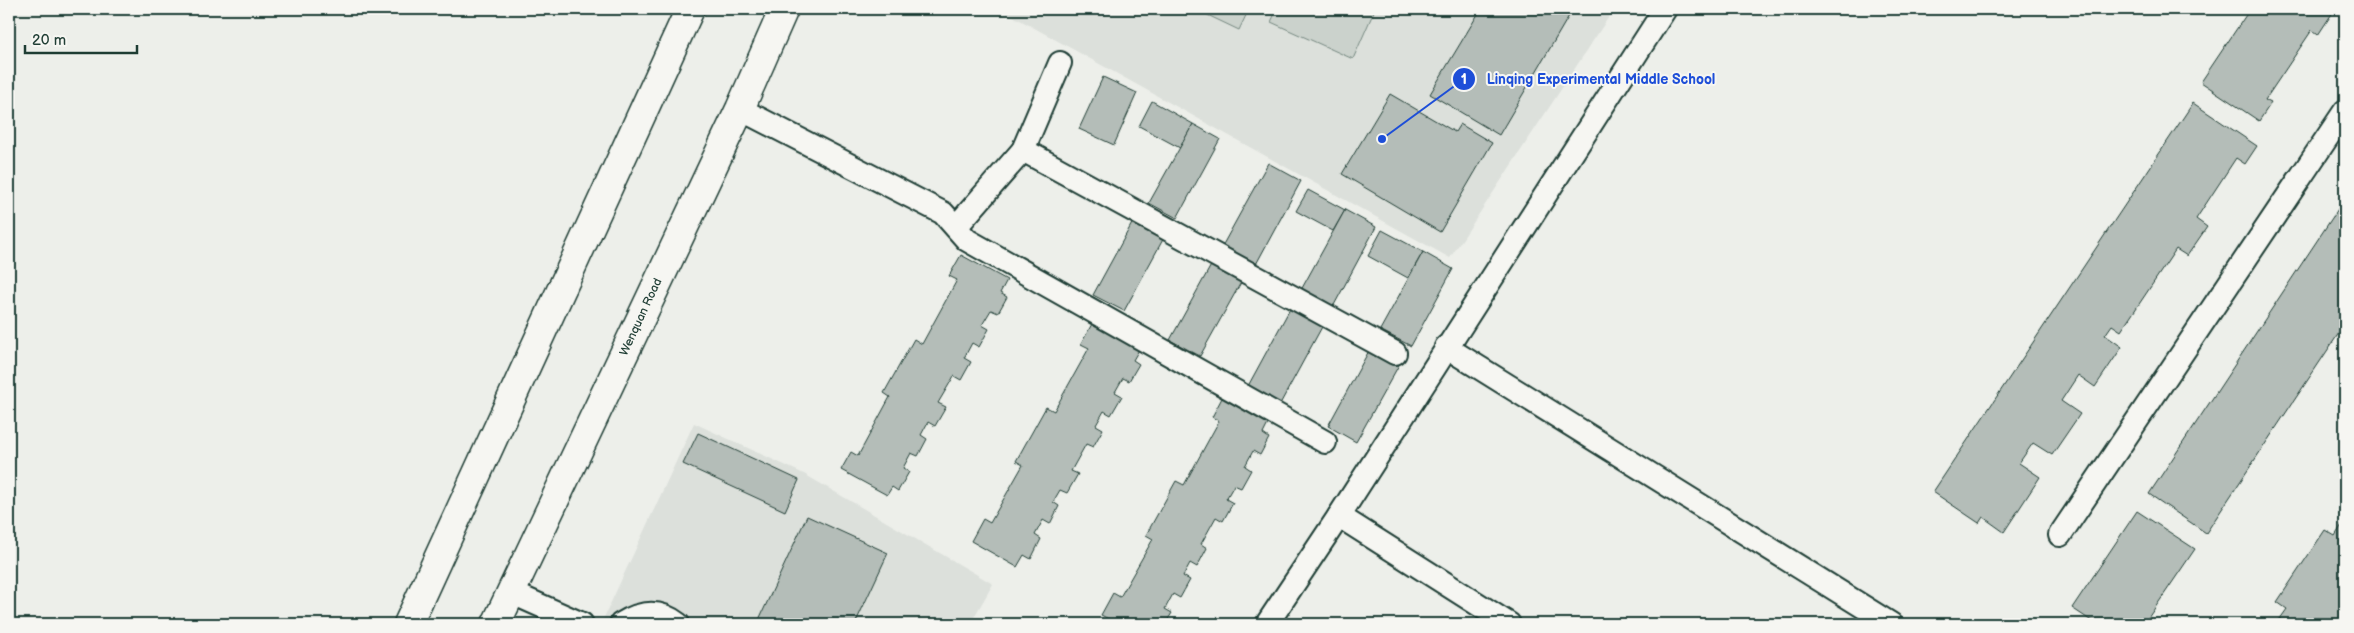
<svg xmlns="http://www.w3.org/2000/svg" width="2354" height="633" viewBox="0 0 2354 633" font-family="'Balsamiq Sans',sans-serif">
  <rect width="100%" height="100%" fill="#edefea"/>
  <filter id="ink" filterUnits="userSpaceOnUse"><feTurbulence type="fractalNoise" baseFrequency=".02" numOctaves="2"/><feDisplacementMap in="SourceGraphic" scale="10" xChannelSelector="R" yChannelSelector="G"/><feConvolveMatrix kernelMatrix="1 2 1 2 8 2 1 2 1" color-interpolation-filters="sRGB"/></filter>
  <g filter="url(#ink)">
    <g fill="#dce0db">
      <polygon points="1000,9 1614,9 1450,258"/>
      <polygon points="694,423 804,474 993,584 970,624 601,624"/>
    </g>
    <g fill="#cbd2cc" stroke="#758880">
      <polygon points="1195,9 1249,9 1239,30"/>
      <polygon points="1277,9 1375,9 1353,59 1271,22"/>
    </g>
    <g fill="#b4bdb8" stroke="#1f3d34">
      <polygon points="1481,9 1573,9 1499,135 1430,94"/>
      <polygon points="2250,9 2335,9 2318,35 2312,30 2265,100 2271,103 2259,121 2201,82"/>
      <polygon points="1103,77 1137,93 1114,145 1079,129"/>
      <polygon points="1390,94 1455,132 1460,124 1492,143 1440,232 1342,174"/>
      <polygon points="1152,101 1193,124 1180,148 1139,126"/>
      <polygon points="2193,103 2257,146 2245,164 2236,158 2196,219 2207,227 2187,256 2176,249 2121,331 2112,325 2105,335 2122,347 2095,387 2078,375 2061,401 2080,414 2052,455 2033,443 2019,463 2040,477 2004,532 1983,517 1979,523 1933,492"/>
      <polygon points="1193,124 1220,139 1177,218 1149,203"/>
      <polygon points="1268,163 1301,181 1254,268 1220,250"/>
      <polygon points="1308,190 1345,210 1333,231 1296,211"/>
      <polygon points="2340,206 2345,210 2345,324 2206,533 2149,494"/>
      <polygon points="1345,210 1376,227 1333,307 1301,290"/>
      <polygon points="1135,218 1166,234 1124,311 1093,295"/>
      <polygon points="1382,230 1423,252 1408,278 1368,256"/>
      <polygon points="1423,252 1453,269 1411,346 1380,330"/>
      <polygon points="961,255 1007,280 1000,293 1007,297 998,313 991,310 982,325 989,329 979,347 972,343 964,358 971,362 961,380 954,376 938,403 946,407 935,426 928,422 921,435 927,439 918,456 911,453 903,468 909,472 898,491 892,487 887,495 841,470 851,452 858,456 890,397 884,393 914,339 922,344 957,280 949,276"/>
      <polygon points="1214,260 1244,277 1200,356 1170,340"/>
      <polygon points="1291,307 1323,325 1280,404 1248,386"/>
      <polygon points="1093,322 1140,348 1133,360 1139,364 1129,381 1123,378 1115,392 1122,396 1111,415 1104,411 1096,425 1103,429 1093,447 1086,444 1071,471 1078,474 1067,493 1060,490 1053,502 1059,506 1050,524 1043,520 1035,535 1041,539 1031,559 1024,555 1017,567 971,541 983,519 990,523 1023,465 1016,461 1046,407 1054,411 1089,348 1081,344"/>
      <polygon points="1371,347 1400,363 1356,442 1328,426"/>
      <polygon points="1223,396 1269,422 1263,434 1269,438 1260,455 1253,451 1245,466 1251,470 1241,488 1234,485 1226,499 1233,503 1223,521 1216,517 1201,544 1207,548 1197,567 1190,563 1183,576 1190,580 1180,598 1173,594 1165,609 1172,613 1165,624 1118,624 1101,615 1113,593 1120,597 1153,539 1146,535 1176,481 1184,485 1219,421 1212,417"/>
      <polygon points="698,433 799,480 785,511 683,464"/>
      <polygon points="2137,511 2195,549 2144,624 2096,624 2072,608"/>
      <polygon points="807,516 888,553 855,624 757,624"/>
      <polygon points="2345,520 2345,624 2269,624 2272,620 2277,623 2287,609 2277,602 2325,530 2335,536"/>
    </g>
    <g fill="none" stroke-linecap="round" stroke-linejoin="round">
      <g stroke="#1f3d34" stroke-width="26">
        <g id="service">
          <polyline points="740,109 943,213 967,240 1325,442"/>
          <polyline points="1023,150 1395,353"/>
          <polyline points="956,227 1023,150 1060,63"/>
          <polyline points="1446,347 1891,624"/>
          <polyline points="1339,516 1509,624"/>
          <polyline points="2060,535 2345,111"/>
          <polyline points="510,592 582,624"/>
          <path d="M621 624C640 612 659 609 678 624"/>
          <polyline points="1267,624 1339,516 1665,9"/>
        </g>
      </g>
      <g stroke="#1f3d34" stroke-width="31">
        <g id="secondary">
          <polyline points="408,624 690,9"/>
          <polyline points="496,624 740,109 784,9"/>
        </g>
      </g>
      <use href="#service" stroke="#f6f6f2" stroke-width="22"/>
      <use href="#secondary" stroke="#f6f6f2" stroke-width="28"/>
    </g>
  </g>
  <g text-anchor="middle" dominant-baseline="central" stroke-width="4" stroke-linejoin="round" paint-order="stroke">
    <g font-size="12" fill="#1f3d34" stroke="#f6f6f2">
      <text transform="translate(641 317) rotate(-65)">Wenquan Road</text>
    </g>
  </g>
  <path fill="none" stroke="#1d4ed8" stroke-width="2" d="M1382 139L1464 79"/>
  <g fill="#1d4ed8" stroke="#f6f6f2" stroke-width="2">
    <circle cx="1382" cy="139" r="5"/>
    <circle cx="1464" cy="79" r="12"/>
  </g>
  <g font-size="15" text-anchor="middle" font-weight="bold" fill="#fff">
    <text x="1464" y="84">1</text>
  </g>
  <g font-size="14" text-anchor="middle" font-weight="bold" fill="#1d4ed8" stroke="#f6f6f2" stroke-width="4" stroke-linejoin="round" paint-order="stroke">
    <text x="1601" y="84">Linqing Experimental Middle School</text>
  </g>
  <rect width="2354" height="633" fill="none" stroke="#f6f6f2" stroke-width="30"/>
  <rect x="15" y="15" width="2324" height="603" fill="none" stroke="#1f3d34" stroke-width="2" filter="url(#ink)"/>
  <path d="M25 45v8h112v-8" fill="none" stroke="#1f3d34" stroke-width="2.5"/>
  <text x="32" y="45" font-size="15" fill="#1f3d34" stroke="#f6f6f2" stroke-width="4" paint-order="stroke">20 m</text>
</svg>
